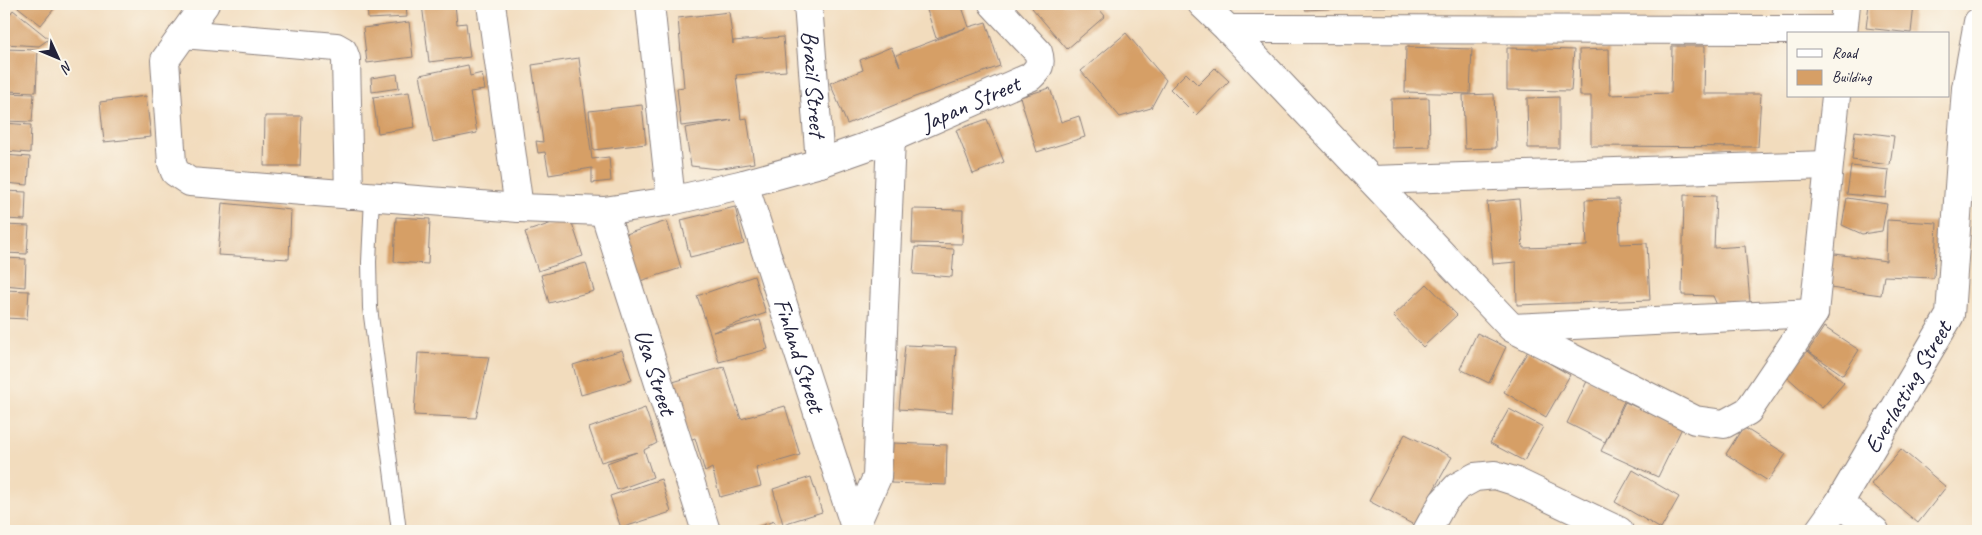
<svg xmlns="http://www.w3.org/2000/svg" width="1982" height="535" viewBox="0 0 1982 535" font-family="Caveat,sans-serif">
  <rect width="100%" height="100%" fill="#fbf7ec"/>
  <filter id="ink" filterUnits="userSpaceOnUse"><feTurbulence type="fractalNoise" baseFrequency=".02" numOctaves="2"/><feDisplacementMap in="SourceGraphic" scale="10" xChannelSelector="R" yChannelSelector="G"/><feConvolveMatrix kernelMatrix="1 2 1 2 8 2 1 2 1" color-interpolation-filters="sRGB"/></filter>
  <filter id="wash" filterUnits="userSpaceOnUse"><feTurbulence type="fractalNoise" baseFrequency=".0096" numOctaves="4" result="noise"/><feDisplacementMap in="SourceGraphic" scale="20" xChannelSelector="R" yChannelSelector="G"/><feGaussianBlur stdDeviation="1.12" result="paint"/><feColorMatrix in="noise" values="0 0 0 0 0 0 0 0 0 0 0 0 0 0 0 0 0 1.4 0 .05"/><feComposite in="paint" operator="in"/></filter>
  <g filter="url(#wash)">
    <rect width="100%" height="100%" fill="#f2dcbd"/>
    <g id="blocks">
      <g fill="#d69f66">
        <polygon points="14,4 58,4 41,25"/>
        <polygon points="367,4 406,4 407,17 368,19"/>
        <polygon points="422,4 455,4 457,24 466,23 470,57 429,62"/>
        <polygon points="925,4 961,4 969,27 986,22 1000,66 912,98 847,124 830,83 863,70 860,60 891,47 900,66 896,55 966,28 936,38"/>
        <polygon points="1037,4 1095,4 1105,16 1067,49 1032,8"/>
        <polygon points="1304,4 1470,4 1470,6 1368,7 1305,10"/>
        <polygon points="1869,4 1914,5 1911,33 1866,28"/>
        <polygon points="13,10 49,39 39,46 4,44 4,23"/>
        <polygon points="729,12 733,44 733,41 783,37 786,71 736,75 741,119 747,118 754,163 717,169 691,166 685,128 732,120 681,126 677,88 684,87 678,18"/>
        <polygon points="409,22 413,57 367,63 363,28"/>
        <polygon points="1126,33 1166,80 1151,108 1120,117 1081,71"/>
        <polygon points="1672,46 1705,46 1704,94 1761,94 1758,147 1591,146 1591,96 1580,96 1579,50 1609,49 1610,95 1671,93"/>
        <polygon points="1406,47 1472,49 1470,94 1405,92"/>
        <polygon points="1507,48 1574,50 1571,91 1507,90"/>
        <polygon points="4,49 38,50 36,92 4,91"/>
        <polygon points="579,58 592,159 609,157 611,181 592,183 592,168 549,175 545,152 538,153 536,141 543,142 532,65"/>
        <polygon points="468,65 470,76 482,73 485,90 470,92 477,133 433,142 420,75"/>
        <polygon points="1215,68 1229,81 1196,115 1170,89 1186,73 1198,85"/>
        <polygon points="397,74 399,88 372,92 371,78"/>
        <polygon points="1050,88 1061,122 1079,116 1085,137 1037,152 1020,97"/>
        <polygon points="409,92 415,127 378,133 373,97"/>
        <polygon points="4,93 34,94 32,122 4,121"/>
        <polygon points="1494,94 1496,148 1465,149 1463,95"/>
        <polygon points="146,96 151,137 104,142 100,102"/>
        <polygon points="1559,97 1559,148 1528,148 1527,98"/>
        <polygon points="1429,98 1430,147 1392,148 1391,99"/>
        <polygon points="642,105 646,144 593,150 589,111"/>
        <polygon points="265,116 302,116 300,166 264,166"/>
        <polygon points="987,119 1004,162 973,174 956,130"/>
        <polygon points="4,123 31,125 30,153 4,151"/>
        <polygon points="1855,131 1894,136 1890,165 1852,160"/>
        <polygon points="4,155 30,157 28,185 4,183"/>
        <polygon points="1851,166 1889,170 1886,198 1847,194"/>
        <polygon points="4,191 26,192 25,220 4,219"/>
        <polygon points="1684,195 1716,196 1714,248 1745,246 1750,302 1717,305 1713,296 1682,295"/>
        <polygon points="1847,198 1887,204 1882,231 1862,234 1842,225"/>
        <polygon points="1519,199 1523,248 1587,246 1585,200 1619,199 1620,244 1647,243 1650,300 1517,305 1516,262 1493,264 1487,202"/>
        <polygon points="222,203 291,210 289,259 218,255"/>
        <polygon points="735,207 744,244 690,257 681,220"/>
        <polygon points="913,209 963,210 962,244 912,243"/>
        <polygon points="396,217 430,219 428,264 394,262"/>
        <polygon points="570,217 583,256 538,271 525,232"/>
        <polygon points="1887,220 1937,223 1934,278 1884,276 1881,295 1823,287 1828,253 1886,261"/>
        <polygon points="667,221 681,268 637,282 623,235"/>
        <polygon points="4,225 29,226 27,254 4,253"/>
        <polygon points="915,247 954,249 952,277 913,274"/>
        <polygon points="4,258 26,259 25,287 4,285"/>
        <polygon points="586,263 594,291 549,303 541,275"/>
        <polygon points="754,276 766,313 713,332 760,320 768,349 719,362 710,333 697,296"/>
        <polygon points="1427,284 1457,315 1423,347 1393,316"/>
        <polygon points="4,290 29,291 27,319 4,318"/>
        <polygon points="1824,327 1859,350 1843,375 1808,351 1844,383 1822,408 1786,376 1808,351"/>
        <polygon points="1477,333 1506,347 1489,383 1460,369"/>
        <polygon points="905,345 956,347 952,413 899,409"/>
        <polygon points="622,350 632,380 581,395 573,365"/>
        <polygon points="1528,351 1570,375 1546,417 1504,392"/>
        <polygon points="418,353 489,357 476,418 414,415"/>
        <polygon points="724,367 741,419 785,406 800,455 756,468 761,486 720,497 712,468 705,472 695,438 689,440 673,382"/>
        <polygon points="1588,379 1626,397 1605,442 1567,423"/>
        <polygon points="1625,402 1682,428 1658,477 1601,451"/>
        <polygon points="645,408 657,443 644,450 653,477 617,490 607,463 637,452 601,462 589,428"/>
        <polygon points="1509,409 1543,427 1524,461 1490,443"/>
        <polygon points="1743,427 1786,454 1768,481 1726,454"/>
        <polygon points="1405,434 1452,457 1414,525 1369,501"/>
        <polygon points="893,443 947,445 946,485 891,483"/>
        <polygon points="1901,449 1946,487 1918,523 1871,484"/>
        <polygon points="1633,470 1679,497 1661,529 1615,502"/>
        <polygon points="811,477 822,512 783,524 773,489"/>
        <polygon points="661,479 671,512 621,528 610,496"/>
        <polygon points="774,521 777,531 746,531"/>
      </g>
    </g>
  </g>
  <g filter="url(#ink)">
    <use href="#blocks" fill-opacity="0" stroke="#8a7f7c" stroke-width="1"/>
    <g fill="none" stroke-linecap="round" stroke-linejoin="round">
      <g stroke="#8a7f7c" stroke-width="16">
        <polyline id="service" points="372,197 369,262 370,308 399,531"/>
      </g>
      <g stroke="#8a7f7c" stroke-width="30">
        <g id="minor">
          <path id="s1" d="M205 4 165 60 172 163 175 172 190 182 519 208 604 211 671 201 744 184 820 163 891 138 1030 77C1039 69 1042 64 1038 52L993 4"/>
          <polyline points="491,4 519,208"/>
          <polyline points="650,4 671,201"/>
          <path id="s2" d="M808 4 820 163"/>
          <polyline points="1202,4 1228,29 1512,328 1695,420 1724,424 1748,411 1814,313 1836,96"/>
          <polyline points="1228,29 1843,30"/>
          <polyline points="183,34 336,47 343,51 346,59 349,195"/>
          <polyline points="1843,34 1846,4"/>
          <polyline points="1372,180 1828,165"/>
          <path id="s3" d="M744 184 855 527"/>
          <path id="s4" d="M604 211 706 531"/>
          <polyline points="1513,328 1814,313"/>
          <polyline points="1839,503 1875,531"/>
          <polyline points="853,531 877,477 891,138"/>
          <polyline points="1427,531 1443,502 1457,487 1475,477 1495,475 1514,481 1619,531"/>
          <path id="s5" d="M1819 531 1839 503 1950 315 1966 88 1978 22"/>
        </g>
      </g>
      <use href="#service" stroke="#fff" stroke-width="14"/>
      <use href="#minor" stroke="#fff" stroke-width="28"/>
    </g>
  </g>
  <g text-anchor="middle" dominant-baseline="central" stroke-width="4" stroke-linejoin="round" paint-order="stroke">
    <g font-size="24" fill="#22223b" stroke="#fbf7ec">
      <text stroke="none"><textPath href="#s2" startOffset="80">Brazil Street</textPath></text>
      <text stroke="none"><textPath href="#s1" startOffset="998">Japan Street</textPath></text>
      <text stroke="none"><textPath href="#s3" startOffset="180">Finland Street</textPath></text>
      <text stroke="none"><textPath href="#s4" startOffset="169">Usa Street</textPath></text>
      <text stroke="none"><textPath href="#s5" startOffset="169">Everlasting Street</textPath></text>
    </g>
  </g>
  <rect width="1982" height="535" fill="none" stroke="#fbf7ec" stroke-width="20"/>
  <rect x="1787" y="32" width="162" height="65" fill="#fbf7ec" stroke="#a4a2a5"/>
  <rect x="1797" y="49" width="25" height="8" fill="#ffffff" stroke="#a4a2a5"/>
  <text x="1832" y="58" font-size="15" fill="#22223b">Road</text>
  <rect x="1797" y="70" width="25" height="15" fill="#d69f66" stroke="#a4a2a5"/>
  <text x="1832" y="82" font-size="15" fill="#22223b">Building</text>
  <g transform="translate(58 58) rotate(134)" stroke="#fbf7ec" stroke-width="4" paint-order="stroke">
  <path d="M0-4L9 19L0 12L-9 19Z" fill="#22223b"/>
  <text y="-8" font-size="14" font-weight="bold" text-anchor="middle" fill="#22223b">N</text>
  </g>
</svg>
